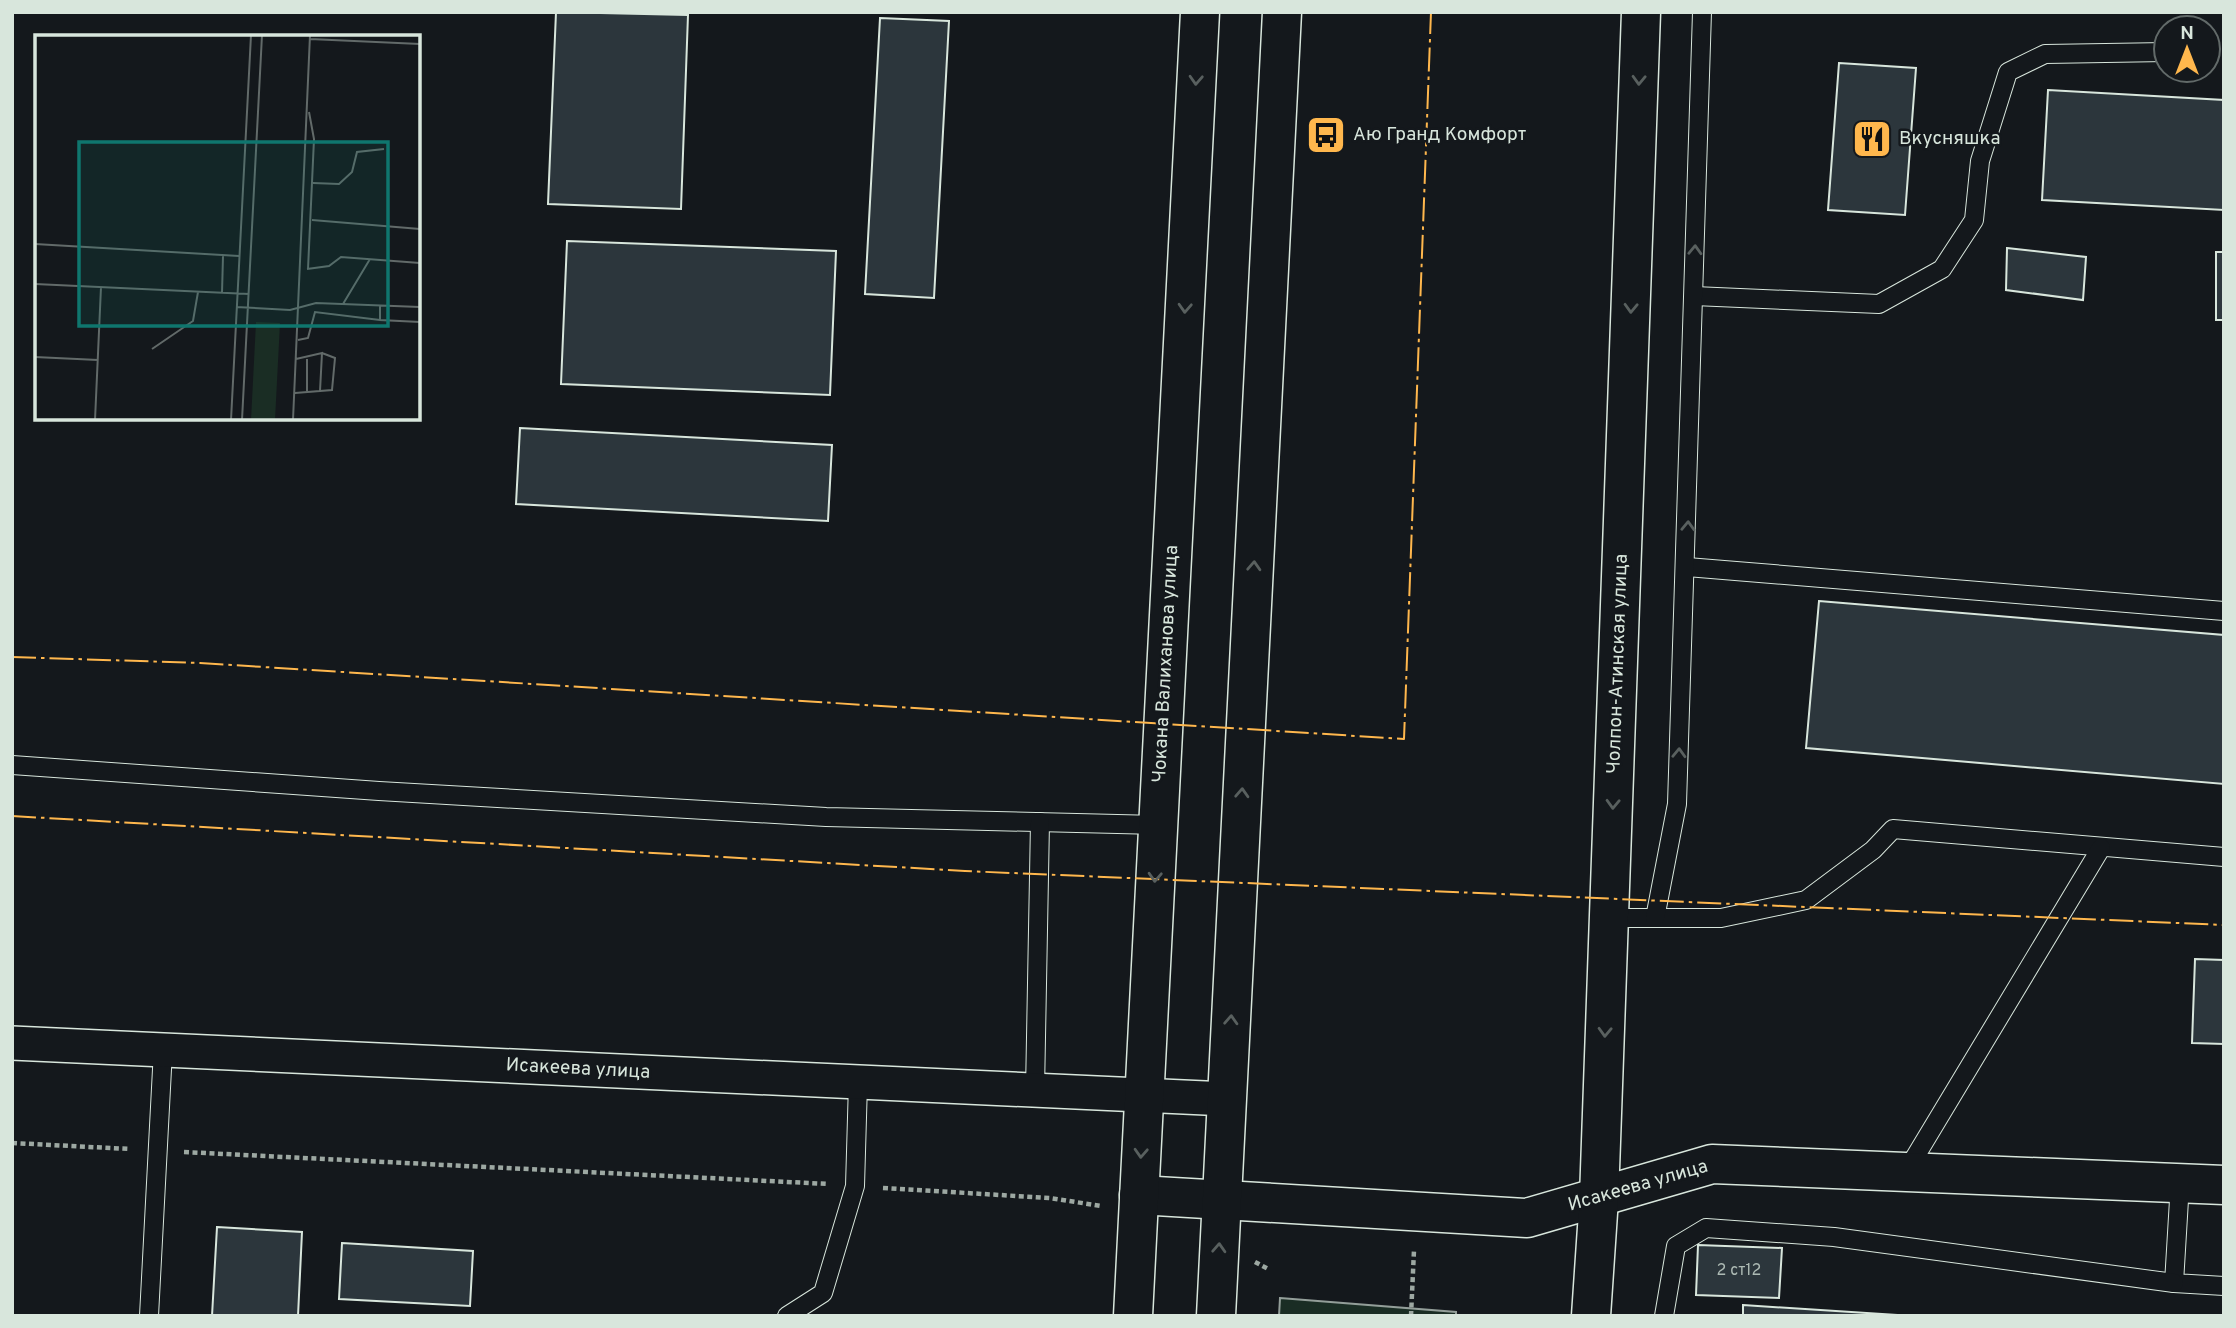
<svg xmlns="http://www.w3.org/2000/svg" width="2236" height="1328" viewBox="0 0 2236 1328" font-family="Overpass,sans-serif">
  <rect width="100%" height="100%" fill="#14181c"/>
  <polygon fill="#1a2d24" stroke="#939e99" stroke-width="2" points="1280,1298 1456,1312 1456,1316 1279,1316"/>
  <g fill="#2c363c" stroke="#d8e6dc" stroke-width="2">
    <polygon points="556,12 688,15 681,209 548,204"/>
    <polygon points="880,18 949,21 934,298 865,294"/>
    <polygon points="1839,63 1916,68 1905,215 1828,210"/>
    <polygon points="2048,90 2224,100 2224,210 2042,200"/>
    <polygon points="567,241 836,251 830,395 561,384"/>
    <polygon points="2007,248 2086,257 2083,300 2006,290"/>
    <rect x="2216" y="252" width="8" height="68"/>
    <polygon points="520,428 832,445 828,521 516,504"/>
    <polygon points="1819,601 2224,635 2224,784 1806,748"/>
    <polygon points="2195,959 2224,960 2224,1044 2192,1043"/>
    <polygon points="217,1227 302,1232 298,1316 212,1316"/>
    <polygon points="342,1243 473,1251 470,1306 339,1299"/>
    <polygon points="1698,1245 1782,1248 1779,1298 1696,1295"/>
    <polygon points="1743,1305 1913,1316 1743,1316"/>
  </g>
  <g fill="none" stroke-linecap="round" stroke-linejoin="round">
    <g stroke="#d8e6dc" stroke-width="20">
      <g id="lane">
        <polyline points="1694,296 1879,304 1942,269 1974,220 1980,161 2008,72 2045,54 2166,52"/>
        <polyline points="1687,567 2224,611"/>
        <polyline points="12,765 379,791 826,817 1158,825"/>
        <polyline points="1609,918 1721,918 1806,900 1873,850 1893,829 2224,857"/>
        <polyline points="1655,918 1677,804 1702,12"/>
        <polyline points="1035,1091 1040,822"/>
        <polyline points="1906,1172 2101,848"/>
        <polyline points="2180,1183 2174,1283 2224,1286"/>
        <polyline points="149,1316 163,1050"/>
        <polyline points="787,1316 823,1293 855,1186 858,1083"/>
        <polyline points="1664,1316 1676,1246 1706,1228 1834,1237 2174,1283"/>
      </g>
    </g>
    <g stroke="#d8e6dc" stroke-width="36">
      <polyline id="street" points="12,1043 1227,1099"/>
    </g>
    <g stroke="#d8e6dc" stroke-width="41">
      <g id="secondary">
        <polyline points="1139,1195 1527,1218 1712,1164 2224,1185"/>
        <polyline points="1591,1316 1599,1198 1641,12"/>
      </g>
    </g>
    <g stroke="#d8e6dc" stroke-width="41">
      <g id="primary">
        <polyline points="1133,1316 1200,12"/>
        <polyline points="1216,1316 1282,12"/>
      </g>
    </g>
    <g stroke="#9da8a2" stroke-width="4.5" stroke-dasharray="5 3.5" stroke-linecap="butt">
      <polyline points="12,1143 130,1149"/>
      <polyline points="184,1152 829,1184"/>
      <polyline points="883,1188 1050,1198 1101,1206"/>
      <polyline points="1255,1262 1270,1270"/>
      <polyline points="1411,1316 1414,1250"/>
    </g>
    <use href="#lane" stroke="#14181c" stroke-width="18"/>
    <use href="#street" stroke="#14181c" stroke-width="33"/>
    <use href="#secondary" stroke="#14181c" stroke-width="38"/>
    <use href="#primary" stroke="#14181c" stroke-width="38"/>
    <g stroke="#ffb74d" stroke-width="2" stroke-dasharray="24 5 3.5 5" stroke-linecap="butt">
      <polyline points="12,657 200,663 1404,739 1431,12"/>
      <polyline points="12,816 965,871 2224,925"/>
    </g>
  </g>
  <defs><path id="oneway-chevron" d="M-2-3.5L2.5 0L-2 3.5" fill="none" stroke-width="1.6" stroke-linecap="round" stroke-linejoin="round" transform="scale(1.75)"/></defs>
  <g stroke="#59605f">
    <use href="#oneway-chevron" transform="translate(1196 80) rotate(93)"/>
    <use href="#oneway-chevron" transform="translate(1639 80) rotate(92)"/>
    <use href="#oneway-chevron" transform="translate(1695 250) rotate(-88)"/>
    <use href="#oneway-chevron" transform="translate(1185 308) rotate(93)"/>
    <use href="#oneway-chevron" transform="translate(1631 308) rotate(92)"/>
    <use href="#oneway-chevron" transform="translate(1688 526) rotate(-88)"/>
    <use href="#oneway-chevron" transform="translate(1254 566) rotate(-87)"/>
    <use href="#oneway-chevron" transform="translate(1679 753) rotate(-88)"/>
    <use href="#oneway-chevron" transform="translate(1242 793) rotate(-87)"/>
    <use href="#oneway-chevron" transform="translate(1613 804) rotate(92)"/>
    <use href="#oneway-chevron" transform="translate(1155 877) rotate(93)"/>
    <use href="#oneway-chevron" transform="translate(1231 1020) rotate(-87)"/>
    <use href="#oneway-chevron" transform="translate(1605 1032) rotate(92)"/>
    <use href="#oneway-chevron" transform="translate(1141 1153) rotate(93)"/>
    <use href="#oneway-chevron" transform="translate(1219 1248) rotate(-87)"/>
  </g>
  <defs>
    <g id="bus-square" transform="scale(2.0125)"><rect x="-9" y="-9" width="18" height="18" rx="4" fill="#ffb74d" stroke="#14181c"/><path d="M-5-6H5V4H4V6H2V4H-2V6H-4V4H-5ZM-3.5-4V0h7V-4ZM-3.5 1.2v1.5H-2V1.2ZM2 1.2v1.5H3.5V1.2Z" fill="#111"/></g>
    <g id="restaurant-square" transform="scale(2.0125)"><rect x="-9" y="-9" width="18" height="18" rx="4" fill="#ffb74d" stroke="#14181c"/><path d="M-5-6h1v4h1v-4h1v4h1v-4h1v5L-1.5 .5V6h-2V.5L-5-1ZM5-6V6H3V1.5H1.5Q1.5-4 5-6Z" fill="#111"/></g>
  </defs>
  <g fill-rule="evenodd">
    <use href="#bus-square" x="1326" y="135"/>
    <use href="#restaurant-square" x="1872" y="139"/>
  </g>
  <g text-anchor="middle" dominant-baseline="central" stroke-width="5" stroke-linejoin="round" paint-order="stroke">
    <g font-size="16" fill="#adbab4">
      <text x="1739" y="1271">2 ст12</text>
    </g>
    <g font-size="19" fill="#d8e6dc" stroke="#14181c" text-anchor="start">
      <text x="1353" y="135">Аю Гранд Комфорт</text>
      <text x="1899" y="139">Вкусняшка</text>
    </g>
    <g font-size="19" fill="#d8e6dc" stroke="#14181c">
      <text transform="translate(1166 664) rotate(-87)">Чокана Валиханова улица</text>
      <text transform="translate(1618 664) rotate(-88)">Чолпон-Атинская улица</text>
      <text transform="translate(578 1069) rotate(3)">Исакеева улица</text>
      <text transform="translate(1638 1186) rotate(-16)">Исакеева улица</text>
    </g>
  </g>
  <g transform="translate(35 35)">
    <rect width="385" height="385" fill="#14181c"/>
    <path d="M221 287 245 288 240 385H216Z" fill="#1a2d24"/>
    <path fill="none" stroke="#626a69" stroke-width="2" d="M275 4 385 9M278 148 304 149 317 137 322 117 349 114M277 185 385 194M0 209 204 221M272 234 294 231 306 222 385 228M273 234 279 104 274 77M0 249 214 259M187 258 188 221M308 269 335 224M345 271V285L385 287M201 272 255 275 281 268 385 272M263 305 273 303 280 277 345 285M117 314 158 286 163 257M0 322 63 325M261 324 287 318 285 356M272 356V324M260 358 297 355 300 323 287 318M60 385 66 252M196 385 216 0M207 385 227 0M258 385 275 0"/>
    <path fill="#0f766e" fill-opacity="0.15" stroke="#0f766e" stroke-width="3.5" d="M44 107H353V291H44Z"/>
    <rect width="385" height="385" fill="none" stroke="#d8e6dc" stroke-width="3.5"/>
  </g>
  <rect width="2236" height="1328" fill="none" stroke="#d8e6dc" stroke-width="28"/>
  <g transform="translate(2187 49)"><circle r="33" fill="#14181c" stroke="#626a69" stroke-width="2"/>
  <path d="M0-5L12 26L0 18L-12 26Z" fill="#ffb74d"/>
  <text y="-10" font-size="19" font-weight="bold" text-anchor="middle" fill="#d8e6dc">N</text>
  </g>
</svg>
